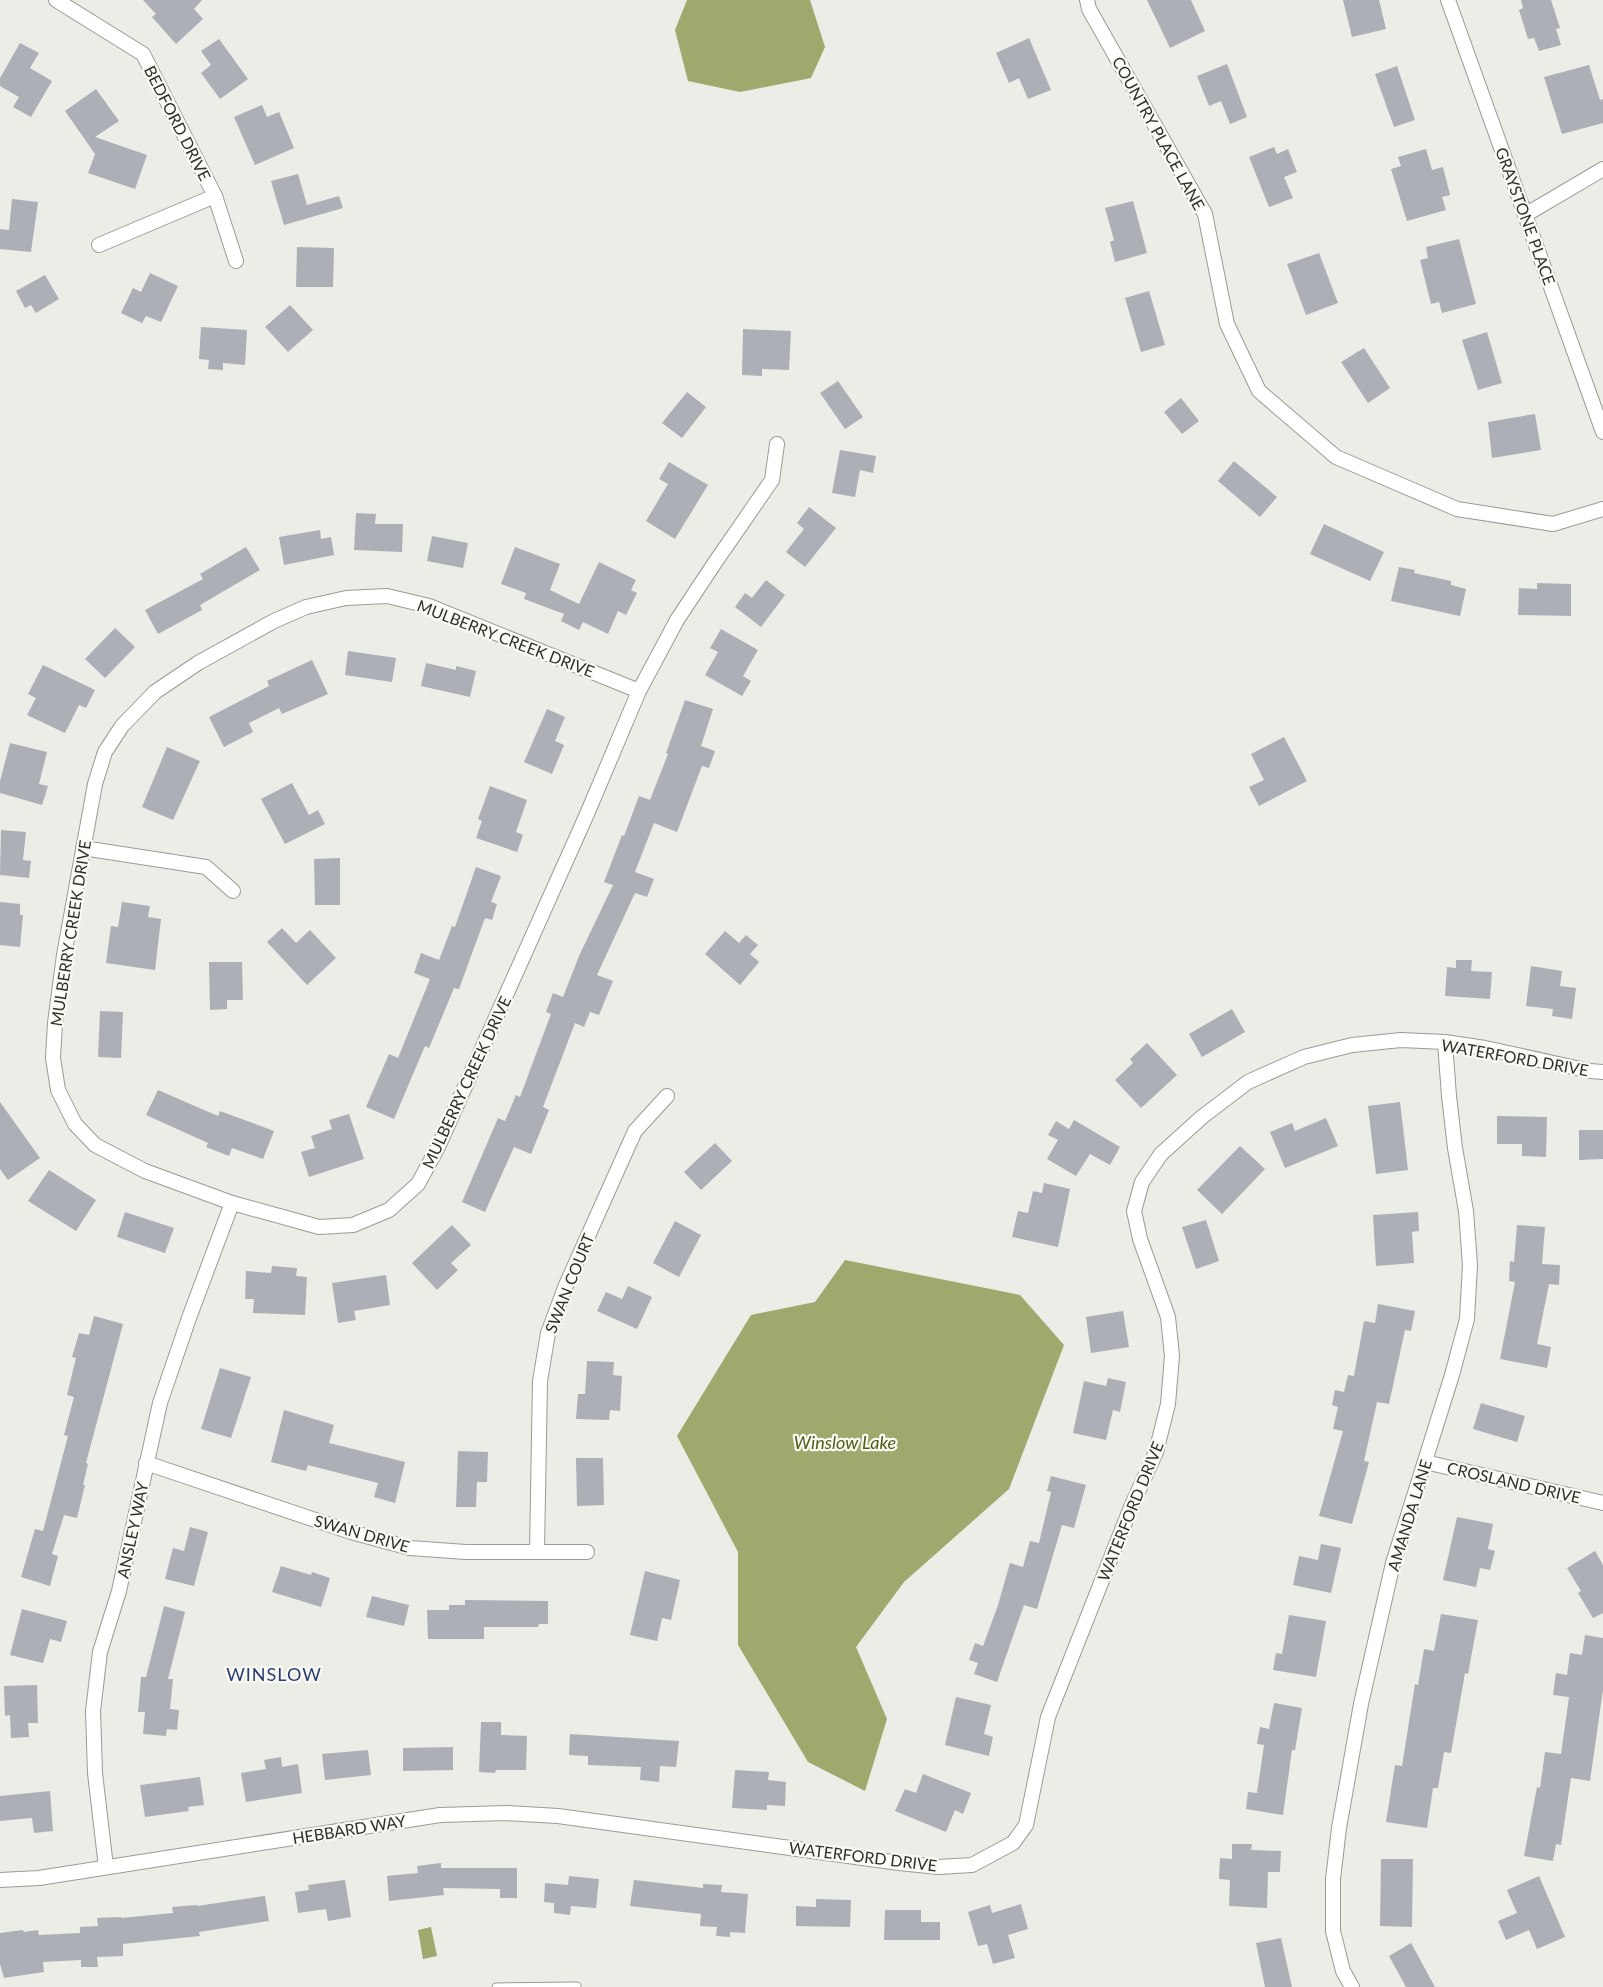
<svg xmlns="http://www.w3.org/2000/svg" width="1603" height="1987" viewBox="0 0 1603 1987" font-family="Lato,sans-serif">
  <rect width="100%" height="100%" fill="#ecede6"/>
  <g fill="#9ea96d">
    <polygon points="687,0 810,0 825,47 811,78 740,92 688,81 675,30"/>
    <polygon points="845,1260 1020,1295 1064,1345 1009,1489 904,1582 856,1647 887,1719 865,1791 808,1762 738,1645 738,1552 677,1436 751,1315 815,1302"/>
    <polygon points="431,1927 437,1956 423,1959 418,1930"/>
  </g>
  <g fill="#adafb6">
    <polygon points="143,0 202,0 194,9 203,19 176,44 152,17 156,14"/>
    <polygon points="1147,0 1191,0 1205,31 1170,48"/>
    <polygon points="1343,0 1379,0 1386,29 1352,37"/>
    <polygon points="1521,0 1551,0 1560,28 1556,29 1561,45 1539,51 1534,38 1528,39 1519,10 1523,8"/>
    <polygon points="1029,38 1051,90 1028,99 1019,78 1009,83 996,53"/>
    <polygon points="219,39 248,79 220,99 201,73 211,65 201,51"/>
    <polygon points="20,43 39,53 30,68 52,81 31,117 13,107 19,97 0,86 0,78"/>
    <polygon points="1227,64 1247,117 1230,124 1221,101 1209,106 1197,76"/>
    <polygon points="1589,65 1600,100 1603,99 1603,123 1562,134 1544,77"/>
    <polygon points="1397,66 1415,120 1394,127 1375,74"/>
    <polygon points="96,89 119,121 95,137 147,155 135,189 88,173 95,154 65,111"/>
    <polygon points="262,105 267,117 279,112 294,148 255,165 234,117"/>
    <polygon points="1274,147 1277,154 1288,149 1297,172 1284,177 1293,198 1269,207 1249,157"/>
    <polygon points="1426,149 1432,170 1443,167 1450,195 1442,197 1446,210 1407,221 1391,169 1401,166 1398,157"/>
    <polygon points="298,174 307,205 339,196 343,208 284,225 271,181"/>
    <polygon points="12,199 38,202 31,252 0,249 0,229 9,230"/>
    <polygon points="1133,201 1147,253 1115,262 1110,242 1114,240 1105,208"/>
    <polygon points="1459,239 1476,304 1442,313 1439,302 1431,304 1420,260 1428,258 1426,247"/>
    <polygon points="297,247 334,248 333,287 296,287"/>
    <polygon points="1319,253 1338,303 1306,315 1287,264"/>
    <polygon points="150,273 178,286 161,322 146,316 142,323 121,313 133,288 141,292"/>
    <polygon points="45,275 59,299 36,313 31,305 25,308 16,291"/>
    <polygon points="1149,291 1165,345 1141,352 1125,298"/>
    <polygon points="290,305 313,330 288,352 265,327"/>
    <polygon points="201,327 247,330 245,365 223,363 223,370 208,369 209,360 199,359"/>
    <polygon points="743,329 791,331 789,370 762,369 762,376 742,375"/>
    <polygon points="1487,332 1502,383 1478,390 1462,340"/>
    <polygon points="1364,348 1390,388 1368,403 1341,362"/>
    <polygon points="838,381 863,417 845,429 820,393"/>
    <polygon points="687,392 706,407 682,438 662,423"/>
    <polygon points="1181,398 1199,421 1182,434 1164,412"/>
    <polygon points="1535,414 1541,450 1492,458 1488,422"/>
    <polygon points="840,450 876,456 873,473 860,470 855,497 832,493"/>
    <polygon points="1234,461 1277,497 1260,517 1218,481"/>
    <polygon points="669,462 708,485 675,539 646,521 668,484 659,479"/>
    <polygon points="809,507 836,528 805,567 786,552 804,529 797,523"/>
    <polygon points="356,513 376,514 375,524 403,524 402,552 354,550"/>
    <polygon points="1324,524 1384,552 1370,581 1310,554"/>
    <polygon points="320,530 321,539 331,537 334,555 284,565 279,537"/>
    <polygon points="432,536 468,543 463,568 427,561"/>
    <polygon points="246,547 260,570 200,605 202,610 158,634 145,610 203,579 200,574"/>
    <polygon points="515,547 560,564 550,590 579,604 599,562 636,580 631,590 637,593 626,615 618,611 608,634 583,622 579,630 561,621 564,614 524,599 526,593 501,584"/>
    <polygon points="1399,567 1415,570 1414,573 1451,581 1451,585 1466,589 1460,616 1391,601"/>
    <polygon points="766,580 785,595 761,627 735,607 745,593 752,598"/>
    <polygon points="1537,583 1571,584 1571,616 1518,615 1519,588 1537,589"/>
    <polygon points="115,628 135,647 105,678 85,659"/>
    <polygon points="721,629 758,650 743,676 751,681 742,696 705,675 718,652 710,648"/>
    <polygon points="348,651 396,658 392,682 345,675"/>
    <polygon points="312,660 328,694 282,714 279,708 249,723 253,732 224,747 209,717 269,686 267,681"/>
    <polygon points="426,663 456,670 456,666 476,671 470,697 421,686"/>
    <polygon points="43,665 95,690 86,708 79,705 65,733 27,715 36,698 28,694"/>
    <polygon points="685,700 713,709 701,746 715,751 709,768 702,766 677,832 654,823 635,872 654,879 647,897 635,893 597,975 613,981 599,1015 590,1012 584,1027 575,1023 543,1107 549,1110 531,1154 514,1147 485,1212 462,1202 498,1118 505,1121 516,1095 520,1097 551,1014 546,1012 553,993 563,997 579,956 613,885 604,882 622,835 624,836 639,796 650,800 668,754 666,753"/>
    <polygon points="547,709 565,717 555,741 564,745 552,774 524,762"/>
    <polygon points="1284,737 1307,781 1259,806 1249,787 1264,780 1251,754"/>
    <polygon points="10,743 47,752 39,784 48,786 42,805 0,793 0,781"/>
    <polygon points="167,747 200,761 173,820 142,807"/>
    <polygon points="292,783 309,815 318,810 325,824 285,844 261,799"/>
    <polygon points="490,786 527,800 516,832 523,835 517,852 476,838 482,821 478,819"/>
    <polygon points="1,830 26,832 23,860 31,861 29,878 0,875"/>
    <polygon points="340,858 340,905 315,905 314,859"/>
    <polygon points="476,867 501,876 491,902 497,904 492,920 485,918 459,989 454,988 429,1048 425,1046 394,1119 366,1107 389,1054 398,1058 430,979 414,973 421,953 439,960 452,926 455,927"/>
    <polygon points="0,902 20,904 20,915 23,915 20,947 0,945"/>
    <polygon points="122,902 150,906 148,917 161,919 155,970 106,963 111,926 118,927"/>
    <polygon points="282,928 296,943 310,930 336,958 307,985 267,942"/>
    <polygon points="725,931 739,943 746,935 758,945 750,954 759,962 740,985 705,954"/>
    <polygon points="1456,960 1472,960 1471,971 1492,972 1490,999 1445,996 1447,967 1456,968"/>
    <polygon points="209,962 242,962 243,1000 227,1000 227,1009 210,1010"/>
    <polygon points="1531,966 1562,971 1560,986 1576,988 1572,1019 1552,1016 1553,1009 1526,1006"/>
    <polygon points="1232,1009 1245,1032 1202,1057 1189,1034"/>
    <polygon points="100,1011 123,1012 121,1058 98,1057"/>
    <polygon points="1147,1043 1177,1075 1141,1108 1115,1080 1133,1063 1130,1059"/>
    <polygon points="158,1090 218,1116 220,1111 274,1131 263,1159 232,1148 229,1156 206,1147 208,1143 146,1115"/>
    <polygon points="0,1102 40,1158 8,1180 0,1169"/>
    <polygon points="1400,1102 1408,1170 1376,1174 1368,1106"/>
    <polygon points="349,1114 364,1159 309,1177 301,1152 315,1148 311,1136 332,1129 329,1120"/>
    <polygon points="1497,1116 1547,1117 1546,1157 1522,1156 1522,1144 1497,1144"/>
    <polygon points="1326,1118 1338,1146 1285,1168 1270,1132 1292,1123 1295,1131"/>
    <polygon points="1074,1120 1120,1147 1110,1165 1090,1154 1076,1176 1047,1159 1058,1140 1048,1135 1056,1121 1069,1129"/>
    <polygon points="1579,1130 1603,1130 1603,1159 1579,1160"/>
    <polygon points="715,1143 732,1161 701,1190 684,1172"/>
    <polygon points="1240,1146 1265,1169 1222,1214 1197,1190"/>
    <polygon points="49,1170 96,1200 76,1231 28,1201"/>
    <polygon points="1044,1183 1070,1189 1058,1247 1012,1237 1018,1211 1028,1213 1033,1191 1042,1193"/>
    <polygon points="125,1212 174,1228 165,1253 117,1237"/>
    <polygon points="1418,1212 1419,1231 1412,1232 1414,1263 1376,1266 1373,1215"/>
    <polygon points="1206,1220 1219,1261 1196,1269 1182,1227"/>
    <polygon points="675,1221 701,1235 679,1277 653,1263"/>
    <polygon points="452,1225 471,1245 451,1263 458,1270 437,1290 412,1263"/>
    <polygon points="1517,1225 1545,1227 1542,1264 1560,1265 1559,1285 1549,1284 1537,1344 1551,1347 1547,1368 1500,1359 1515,1282 1509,1281 1510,1261 1514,1262"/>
    <polygon points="272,1266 297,1268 296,1276 307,1277 305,1315 253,1313 254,1299 245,1299 246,1271 271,1273"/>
    <polygon points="386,1275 390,1305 354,1311 356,1320 338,1323 332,1283"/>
    <polygon points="628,1286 652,1297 637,1329 597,1311 606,1292 622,1299"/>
    <polygon points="1378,1304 1415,1311 1411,1331 1405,1330 1389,1404 1377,1402 1364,1461 1369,1462 1352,1524 1319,1516 1343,1431 1333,1429 1338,1407 1332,1405 1335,1390 1344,1392 1348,1375 1354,1376 1364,1321 1375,1323"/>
    <polygon points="1123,1311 1129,1347 1091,1353 1086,1317"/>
    <polygon points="94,1316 123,1324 86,1463 88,1464 83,1485 85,1485 77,1518 64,1515 52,1554 58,1556 50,1586 21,1577 35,1529 43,1531 68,1436 64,1435 74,1397 67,1395 76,1358 72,1357 79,1333 89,1335"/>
    <polygon points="587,1361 614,1362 613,1375 622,1376 620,1411 610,1410 609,1420 576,1419 578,1394 585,1394"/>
    <polygon points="220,1368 251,1377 231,1438 201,1429"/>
    <polygon points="1108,1378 1126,1382 1120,1412 1113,1410 1106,1440 1073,1433 1084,1381 1106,1386"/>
    <polygon points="1481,1403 1525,1416 1517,1442 1473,1429"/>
    <polygon points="284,1410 334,1425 329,1443 405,1462 395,1503 374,1497 378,1483 308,1465 306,1471 271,1462"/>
    <polygon points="458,1451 488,1452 487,1482 477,1482 476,1507 456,1507"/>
    <polygon points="576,1458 603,1458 604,1505 577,1506"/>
    <polygon points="1051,1476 1086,1485 1074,1528 1062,1525 1037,1609 1024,1605 997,1682 974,1674 978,1663 969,1660 975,1643 983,1646 998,1605 1010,1563 1023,1567 1030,1541 1039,1543 1051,1492 1047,1491"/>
    <polygon points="1457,1517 1493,1524 1488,1549 1495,1551 1490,1570 1480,1568 1476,1587 1443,1580"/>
    <polygon points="190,1527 208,1532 194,1586 165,1579 173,1548 184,1551"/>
    <polygon points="1321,1544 1341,1548 1331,1593 1293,1585 1299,1556 1318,1560"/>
    <polygon points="1595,1551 1603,1565 1603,1613 1593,1618 1578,1593 1581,1591 1567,1568"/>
    <polygon points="281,1566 311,1575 312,1572 330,1578 321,1607 272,1592"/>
    <polygon points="645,1571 680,1580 671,1620 662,1618 657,1641 630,1635"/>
    <polygon points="372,1596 409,1605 404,1626 366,1617"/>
    <polygon points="465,1600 548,1601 548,1624 539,1624 538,1627 484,1627 484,1639 428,1639 427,1610 449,1610 449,1605 465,1605"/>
    <polygon points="164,1606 185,1612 168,1679 173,1679 170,1709 179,1710 177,1730 167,1729 166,1736 143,1734 145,1712 138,1712 141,1677 146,1677"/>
    <polygon points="22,1609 67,1621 61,1642 50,1639 43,1663 10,1655"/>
    <polygon points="1441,1614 1478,1620 1468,1674 1465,1673 1451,1753 1444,1752 1438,1788 1433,1788 1427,1828 1386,1822 1395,1765 1402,1766 1415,1684 1418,1685 1424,1649 1434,1651"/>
    <polygon points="1289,1615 1326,1621 1316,1677 1273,1670 1276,1653 1282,1654"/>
    <polygon points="1585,1635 1603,1638 1603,1690 1590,1781 1571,1778 1561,1845 1556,1844 1553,1861 1524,1856 1537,1787 1540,1788 1545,1752 1561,1754 1569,1697 1553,1695 1556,1673 1567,1675 1570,1653 1582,1655"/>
    <polygon points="37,1685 38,1723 28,1723 29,1737 11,1738 10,1715 5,1716 4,1686"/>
    <polygon points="956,1697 991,1705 984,1734 993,1737 989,1756 945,1745"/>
    <polygon points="1274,1703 1302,1708 1295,1750 1292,1750 1283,1815 1246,1809 1248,1792 1257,1793 1264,1745 1257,1744 1260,1727 1269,1729"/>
    <polygon points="481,1722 501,1722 501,1735 527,1736 526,1770 496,1770 495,1773 479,1772"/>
    <polygon points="570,1734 679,1741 676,1767 660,1766 659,1782 640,1780 641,1767 588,1765 588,1756 569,1755"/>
    <polygon points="453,1747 453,1770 403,1771 403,1748"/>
    <polygon points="368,1750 371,1775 325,1780 322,1754"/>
    <polygon points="281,1757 282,1767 298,1764 302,1793 246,1802 241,1773 266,1769 264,1760"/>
    <polygon points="735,1770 769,1772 768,1780 786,1782 785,1806 767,1805 767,1810 732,1808"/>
    <polygon points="923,1774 971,1793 963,1814 955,1810 946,1832 895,1811 905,1789 916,1793"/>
    <polygon points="200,1777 204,1805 188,1807 189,1811 145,1817 140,1785"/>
    <polygon points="50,1791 53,1831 34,1833 32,1818 0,1821 0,1796"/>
    <polygon points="1232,1844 1252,1844 1251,1850 1281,1851 1280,1872 1268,1872 1267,1908 1229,1906 1230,1880 1219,1879 1220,1858 1232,1859"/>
    <polygon points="1381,1859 1413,1859 1412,1927 1380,1926"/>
    <polygon points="441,1863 441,1868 517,1868 517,1898 500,1898 500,1889 443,1888 444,1895 389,1901 387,1876 418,1873 417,1866"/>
    <polygon points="569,1876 599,1879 596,1908 571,1906 570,1915 554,1913 554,1903 544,1902 545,1883 568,1885"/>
    <polygon points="1539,1876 1565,1937 1537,1949 1529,1930 1506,1940 1498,1921 1517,1913 1507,1890"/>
    <polygon points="345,1880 351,1917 328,1921 326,1909 298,1913 295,1892 309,1890 308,1885"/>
    <polygon points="634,1880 703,1888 703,1884 722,1885 721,1892 748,1894 745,1933 730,1932 730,1937 716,1936 717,1927 700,1926 701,1914 630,1906"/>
    <polygon points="265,1896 269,1921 199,1932 200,1936 123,1944 123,1956 97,1957 98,1967 81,1967 81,1960 43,1962 44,1972 4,1978 0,1964 0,1933 23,1930 24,1932 38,1930 39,1935 80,1933 80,1927 98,1926 97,1918 121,1917 121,1918 173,1913 172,1907 197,1905 197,1906"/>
    <polygon points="816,1899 851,1900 850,1927 796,1926 796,1906 816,1907"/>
    <polygon points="1021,1904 1028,1929 1008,1935 1015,1958 993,1964 987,1944 978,1946 968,1912 990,1905 992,1913"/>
    <polygon points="885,1910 921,1910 921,1922 940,1922 940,1940 884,1940"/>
    <polygon points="1281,1938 1292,1987 1265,1987 1256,1943"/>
    <polygon points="1411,1943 1435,1987 1406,1987 1389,1956"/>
  </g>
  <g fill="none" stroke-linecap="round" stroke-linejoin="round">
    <g stroke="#9a9c94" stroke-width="9">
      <polyline id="lane" points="496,1987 577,1986"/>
    </g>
    <g stroke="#9a9c94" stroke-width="16">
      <g id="street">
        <polyline points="56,0 143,54 215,196 236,261"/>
        <polyline points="1087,0 1089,9 1205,214 1227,324 1259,391 1336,457 1457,509 1553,524 1603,509"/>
        <polyline points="1448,0 1603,432"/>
        <polyline points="1525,215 1603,169"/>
        <polyline points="99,245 215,196"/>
        <polyline points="639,691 429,606 387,596 346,598 306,607 274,621 198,663 155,692 122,726 105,752 95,784 64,955 55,1023 53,1058 58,1090 75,1124 95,1145 145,1171 232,1203 319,1227 353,1225 389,1210 418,1184 438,1147 587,814 639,691 677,620 714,564 772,480 777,444"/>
        <polyline points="83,848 206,867 233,891"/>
        <polyline points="1425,1462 1603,1503"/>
        <polyline points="146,1463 351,1532 410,1548 466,1552 587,1552"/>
        <polyline points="537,1551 540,1381 548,1333 566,1285 635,1131 667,1096"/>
        <polyline points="106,1867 95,1773 93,1711 100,1652 119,1591 160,1403 189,1318 232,1203"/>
        <polyline points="0,1880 39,1878 440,1815 506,1813 558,1816 899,1863 938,1867 972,1865 1013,1843 1026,1825 1048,1717 1131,1507 1156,1452 1168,1404 1172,1356 1168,1317 1140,1239 1134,1211 1142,1182 1161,1154 1202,1117 1248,1082 1304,1057 1352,1045 1401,1040 1445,1042 1485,1048 1590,1071 1603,1072"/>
        <polyline points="1352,1987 1343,1971 1333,1931 1333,1879 1339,1828 1361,1704 1393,1563 1452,1375 1467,1319 1470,1265 1466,1211 1455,1148 1449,1096 1445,1042"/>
      </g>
    </g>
    <use href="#lane" stroke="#fff" stroke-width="7"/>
    <use href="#street" stroke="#fff" stroke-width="14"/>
  </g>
  <g text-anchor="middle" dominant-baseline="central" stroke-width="4.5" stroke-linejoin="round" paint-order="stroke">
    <g font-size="16" fill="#2e2f2c" stroke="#f9fbf3">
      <text transform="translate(178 123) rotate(63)">BEDFORD DRIVE</text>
      <text transform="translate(1159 133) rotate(61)">COUNTRY PLACE LANE</text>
      <text transform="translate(1526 216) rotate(70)">GRAYSTONE PLACE</text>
      <text transform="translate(506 638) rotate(21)">MULBERRY CREEK DRIVE</text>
      <text transform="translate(70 933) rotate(-81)">MULBERRY CREEK DRIVE</text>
      <text transform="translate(1515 1057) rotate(10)">WATERFORD DRIVE</text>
      <text transform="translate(466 1082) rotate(-65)">MULBERRY CREEK DRIVE</text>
      <text transform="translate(569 1283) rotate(-68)">SWAN COURT</text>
      <text transform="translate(1514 1482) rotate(13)">CROSLAND DRIVE</text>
      <text transform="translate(1130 1511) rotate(-68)">WATERFORD DRIVE</text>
      <text transform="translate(1409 1515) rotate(-73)">AMANDA LANE</text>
      <text transform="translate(132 1530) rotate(-78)">ANSLEY WAY</text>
      <text transform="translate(362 1533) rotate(16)">SWAN DRIVE</text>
      <text transform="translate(349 1829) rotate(-9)">HEBBARD WAY</text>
      <text transform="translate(863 1856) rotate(7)">WATERFORD DRIVE</text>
    </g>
    <g font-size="18" font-style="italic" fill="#535c19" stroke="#f9fbf3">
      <text x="845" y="1442">Winslow Lake</text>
    </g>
    <g font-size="18" letter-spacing="1" fill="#2b3a73" stroke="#f9fbf3">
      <text x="274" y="1674">WINSLOW</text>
    </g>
  </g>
</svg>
